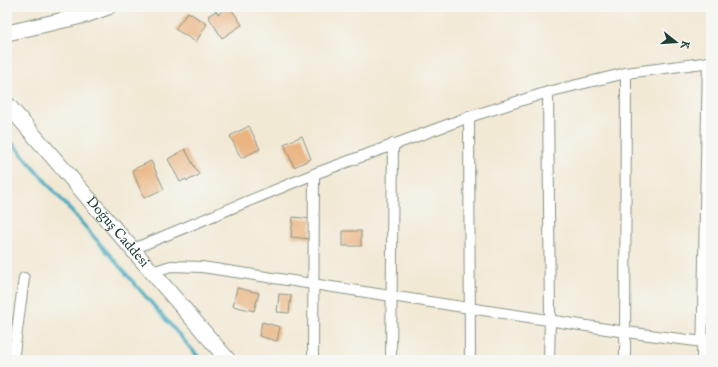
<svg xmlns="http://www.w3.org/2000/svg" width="718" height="367" viewBox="0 0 718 367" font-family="'IM FELL English',serif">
  <rect width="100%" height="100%" fill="#f6f6f2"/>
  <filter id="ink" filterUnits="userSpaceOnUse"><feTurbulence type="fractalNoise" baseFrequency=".025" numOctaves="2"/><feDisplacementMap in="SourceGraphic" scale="8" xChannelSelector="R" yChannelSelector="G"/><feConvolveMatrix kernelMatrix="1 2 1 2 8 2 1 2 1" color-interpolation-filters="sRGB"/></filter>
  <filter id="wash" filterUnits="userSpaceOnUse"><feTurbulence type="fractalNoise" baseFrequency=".012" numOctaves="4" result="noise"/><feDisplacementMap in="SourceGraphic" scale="16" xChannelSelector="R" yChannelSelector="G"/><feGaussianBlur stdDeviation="0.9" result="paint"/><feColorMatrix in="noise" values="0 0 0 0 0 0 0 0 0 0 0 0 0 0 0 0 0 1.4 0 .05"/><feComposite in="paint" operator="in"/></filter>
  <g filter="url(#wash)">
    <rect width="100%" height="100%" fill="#f2e9d5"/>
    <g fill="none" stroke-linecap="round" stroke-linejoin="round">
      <polyline stroke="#3ea9be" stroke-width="3.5" points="7,137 201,360"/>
    </g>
    <g id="blocks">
      <g fill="#eab481">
        <polygon points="230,7 242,25 222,38 208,16 216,11 218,14"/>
        <polygon points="248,7 257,7 252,11"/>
        <polygon points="188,12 207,24 196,42 175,29"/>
        <polygon points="249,126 260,149 241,158 230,136"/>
        <polygon points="302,136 311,159 294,167 284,144"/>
        <polygon points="185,149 199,175 187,181 186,179 180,182 168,159"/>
        <polygon points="151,161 164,189 144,198 132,170"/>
        <polygon points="293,217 312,219 310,239 291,237"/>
        <rect x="343" y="231" width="18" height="15"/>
        <polygon points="237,288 259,293 254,311 233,306"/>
        <polygon points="279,294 291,295 289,313 277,312"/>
        <polygon points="7,318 15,319 13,338 7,337"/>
        <polygon points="262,322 280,327 277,341 259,336"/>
        <polygon points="7,349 10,350 8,360 7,360"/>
      </g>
    </g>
  </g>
  <g filter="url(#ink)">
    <use href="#blocks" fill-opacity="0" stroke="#889384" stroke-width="1"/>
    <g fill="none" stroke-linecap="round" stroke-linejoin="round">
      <g stroke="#889384" stroke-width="12">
        <g id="street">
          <polyline points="548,92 550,320 549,360"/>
          <polyline points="469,117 470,360"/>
          <polyline points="133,249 314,174 469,117 548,92 626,73 711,62"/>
          <polyline points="152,272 171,266 202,267 626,332 711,343"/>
          <polyline points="13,360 24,278"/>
          <polyline points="313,360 314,174"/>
          <polyline points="391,360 393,144"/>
          <polyline points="625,360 626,73"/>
          <polyline points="702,360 708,62"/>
        </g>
      </g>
      <g stroke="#889384" stroke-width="17">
        <g id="secondary">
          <polyline points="7,33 86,15 108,7"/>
          <path id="s1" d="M7 104 228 360"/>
        </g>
      </g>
      <use href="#street" stroke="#fff" stroke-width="10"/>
      <use href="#secondary" stroke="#fff" stroke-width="15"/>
    </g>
  </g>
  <g text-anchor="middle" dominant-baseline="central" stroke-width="3" stroke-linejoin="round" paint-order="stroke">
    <g font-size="14" fill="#1f3d34" stroke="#f6f6f2">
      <text stroke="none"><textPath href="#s1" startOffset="169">Doğuş Caddesi</textPath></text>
    </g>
  </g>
  <rect width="718" height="367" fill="none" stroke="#f6f6f2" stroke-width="24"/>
  <g transform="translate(676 42) rotate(107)" stroke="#f6f6f2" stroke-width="3" paint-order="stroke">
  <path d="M0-3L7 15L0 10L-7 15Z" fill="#1f3d34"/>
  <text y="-6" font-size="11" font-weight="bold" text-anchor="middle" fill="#1f3d34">K</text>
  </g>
</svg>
